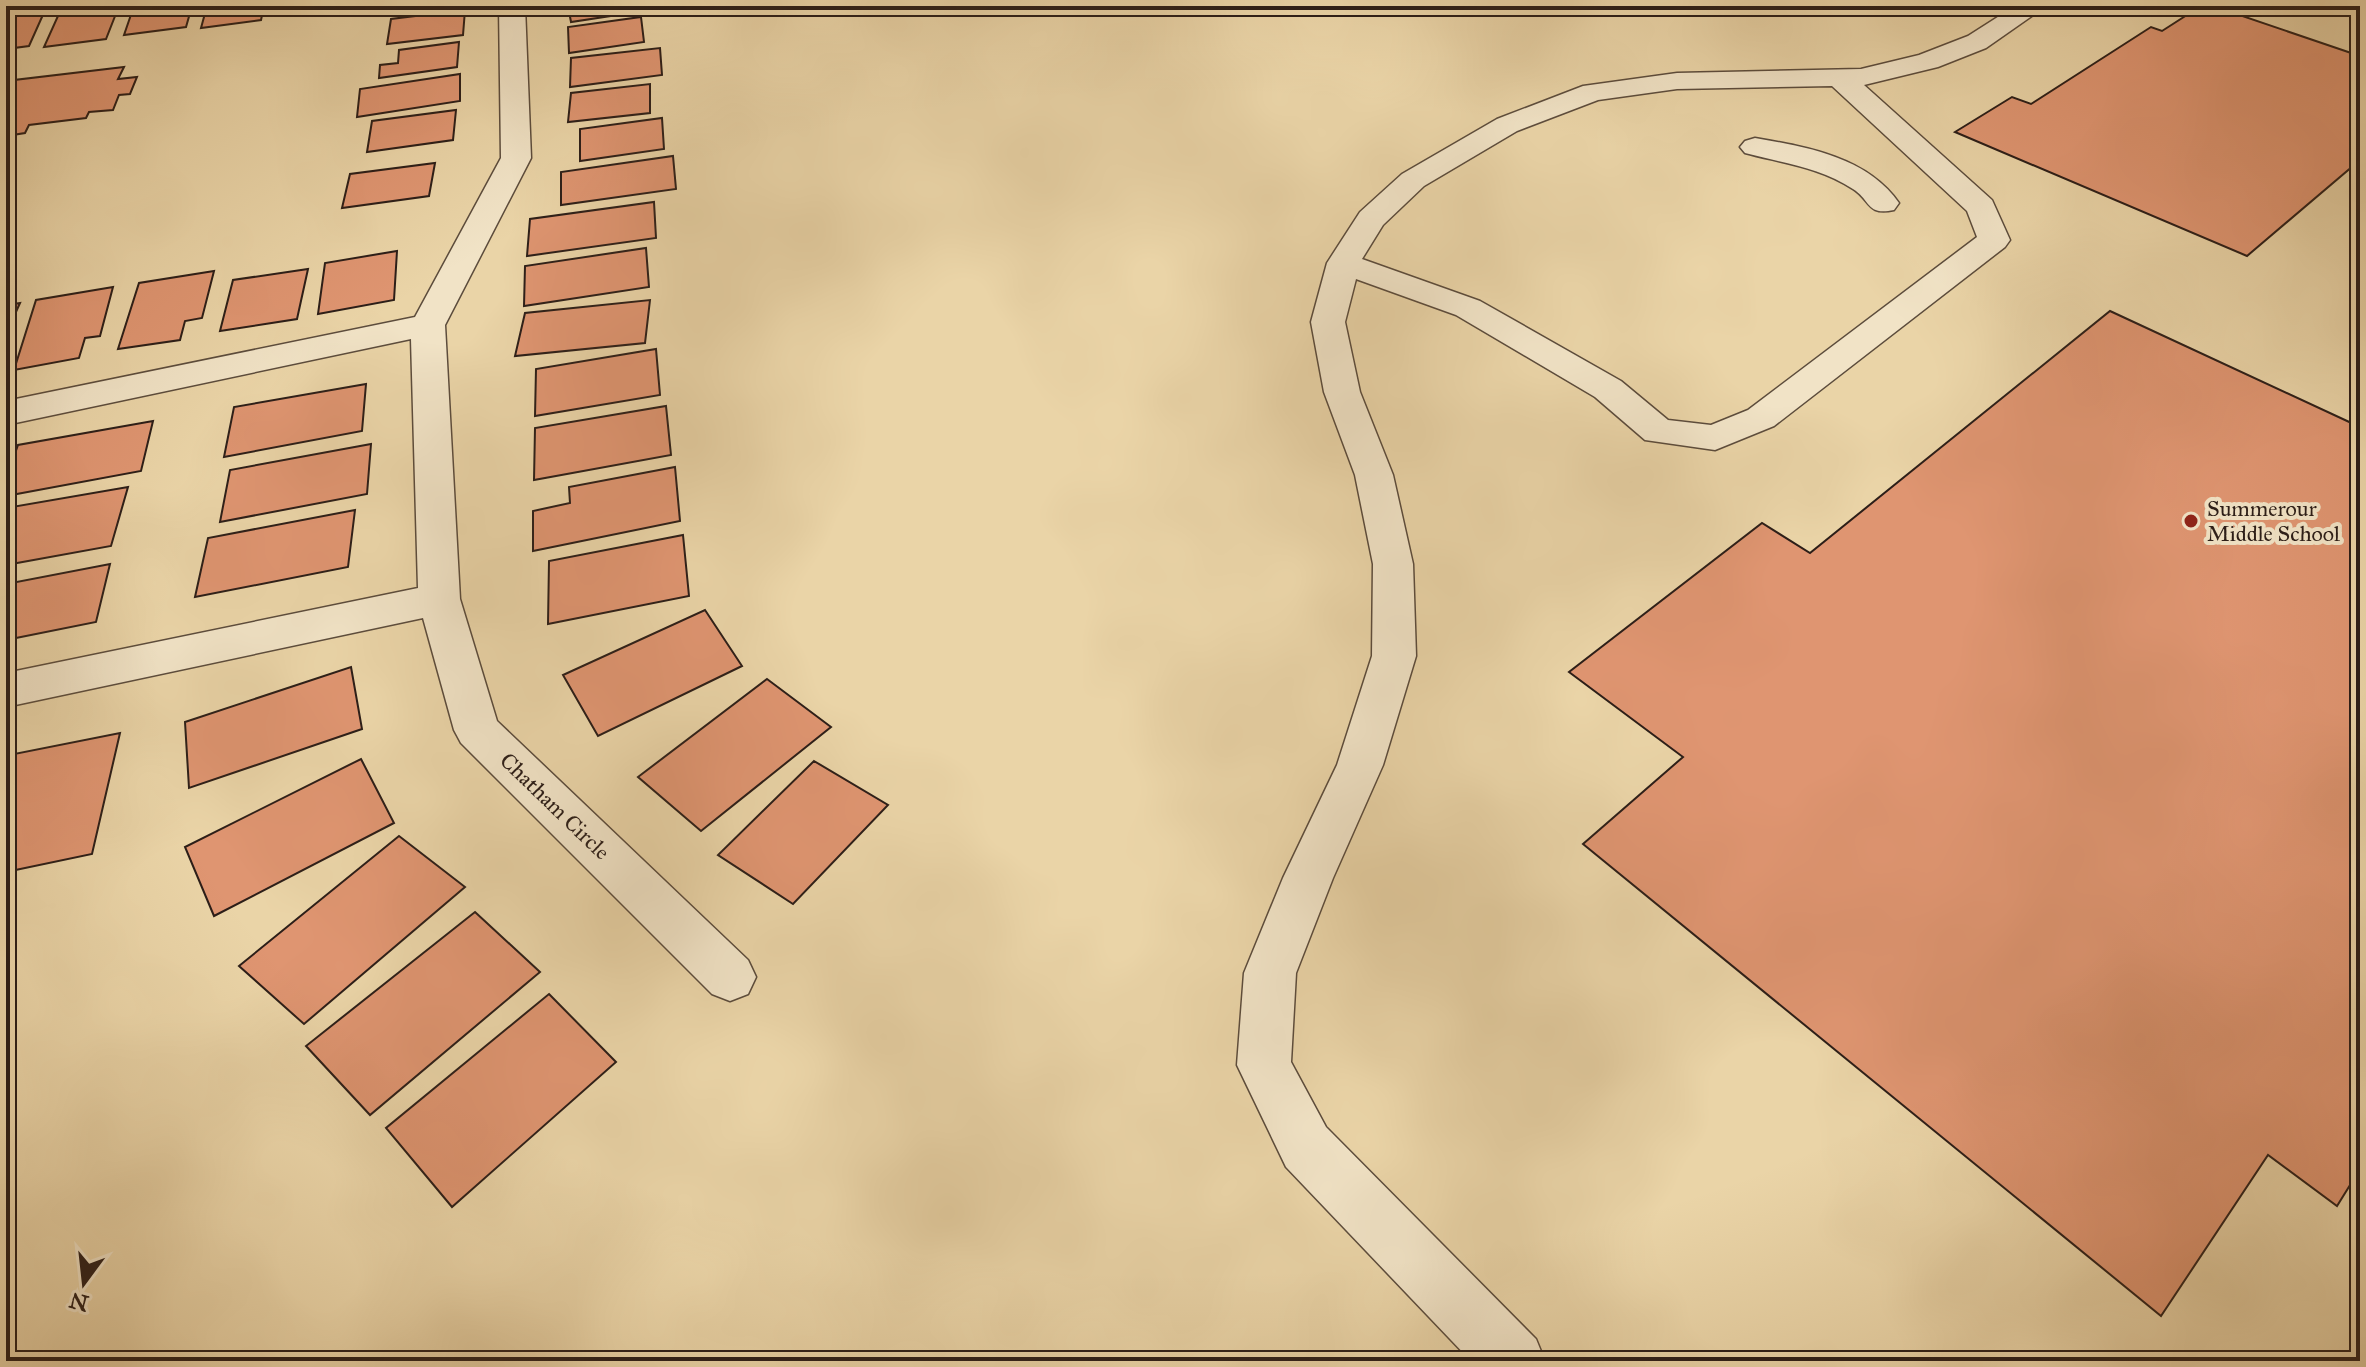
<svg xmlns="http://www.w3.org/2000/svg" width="2366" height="1367" viewBox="0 0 2366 1367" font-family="'IM FELL Great Primer',serif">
  <rect width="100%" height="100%" fill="#ead4a7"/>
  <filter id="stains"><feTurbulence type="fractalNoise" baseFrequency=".0025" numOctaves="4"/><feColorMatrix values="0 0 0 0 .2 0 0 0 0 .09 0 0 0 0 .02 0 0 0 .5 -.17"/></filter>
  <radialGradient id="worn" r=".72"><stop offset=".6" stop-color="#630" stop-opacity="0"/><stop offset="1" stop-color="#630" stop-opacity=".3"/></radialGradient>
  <g fill="#df9571" stroke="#2c1e18" stroke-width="2">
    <polygon points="119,6 106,39 44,47 62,7"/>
    <polygon points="134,6 192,6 186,27 124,35"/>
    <polygon points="207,6 264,6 261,20 201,28"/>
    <polygon points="277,6 333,6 333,9 274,15"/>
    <polygon points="568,6 656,6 657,9 571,22"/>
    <polygon points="2201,6 2213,6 2360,56 2360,160 2247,256 1955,132 2012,97 2031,104 2151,27 2162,31"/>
    <polygon points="46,8 29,46 6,49 6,14"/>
    <polygon points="465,10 463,35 387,44 391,19"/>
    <polygon points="641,17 644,42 569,53 568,27"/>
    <polygon points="459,42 457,67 379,78 380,65 398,63 399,50"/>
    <polygon points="660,48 662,75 570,87 571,58"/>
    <polygon points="124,67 118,79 137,77 130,94 119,95 113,110 89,112 86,118 29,125 25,133 6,136 6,81"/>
    <polygon points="460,74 460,101 357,117 360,89"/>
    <polygon points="650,84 650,113 568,122 571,93"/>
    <polygon points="456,110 453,140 367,152 372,121"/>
    <polygon points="662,118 664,149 580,161 580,129"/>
    <polygon points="673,156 676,189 561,205 561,172"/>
    <polygon points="435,163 429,196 342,208 350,174"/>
    <polygon points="654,202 656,238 527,256 530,219"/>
    <polygon points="646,248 649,287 524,306 525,266"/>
    <polygon points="397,251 394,300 318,314 325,263"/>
    <polygon points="308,269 297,319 220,331 233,280"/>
    <polygon points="214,271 202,318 185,321 180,340 118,349 139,283"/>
    <polygon points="113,287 100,336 85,338 79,358 14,370 36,300"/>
    <polygon points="650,300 645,343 515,356 525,313"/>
    <polygon points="20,303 6,334 6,305"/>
    <polygon points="2110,311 2360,427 2360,1169 2337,1206 2268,1155 2161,1316 1583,844 1683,757 1569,672 1762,523 1810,553"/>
    <polygon points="656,349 660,395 535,416 536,369"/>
    <polygon points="366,384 362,431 224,457 234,407"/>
    <polygon points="666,406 671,455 534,480 535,428"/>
    <polygon points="153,421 141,471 6,496 6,479 18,445"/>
    <polygon points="371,444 367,494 220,522 230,470"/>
    <polygon points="675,467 680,521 533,551 533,511 570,503 569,487"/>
    <polygon points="128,487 111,546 6,565 6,508"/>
    <polygon points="355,510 348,567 195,597 208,538"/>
    <polygon points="683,535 689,596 548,624 549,561"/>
    <polygon points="110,564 96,622 6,640 6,584"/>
    <polygon points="705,610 742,666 598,736 563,675"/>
    <polygon points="351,667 362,729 189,788 185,722"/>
    <polygon points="767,679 831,727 701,831 638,777"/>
    <polygon points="120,733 92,854 6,872 6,783 14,754"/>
    <polygon points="361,759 394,823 214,916 185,847"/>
    <polygon points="814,761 888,805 793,904 718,855"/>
    <polygon points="399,836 465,887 304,1024 239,966"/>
    <polygon points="475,912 540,972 370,1115 306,1046"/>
    <polygon points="549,994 616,1062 452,1207 386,1128"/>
  </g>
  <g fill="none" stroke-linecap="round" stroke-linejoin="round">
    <g stroke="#5c4c3c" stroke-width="3">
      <g id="minor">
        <polygon points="499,6 525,6 531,158 445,325 460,599 497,721 748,960 756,977 748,994 730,1001 712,994 461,743 454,730 423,618 6,707 6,673 418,588 411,339 6,425 6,401 415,317 501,158"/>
        <path d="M2015 6H2046L1986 48 1938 67 1864 85 1992 200 2010 240 2005 247 1774 426 1715 450 1645 440 1595 397 1456 315 1356 279 1345 322 1360 392 1393 475 1413 564 1416 656 1383 765 1333 878 1296 973 1291 1062 1326 1127 1536 1339 1545 1361H1471L1286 1167 1237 1065 1244 973 1283 878 1337 765 1372 656 1373 564 1355 475 1324 392 1311 322 1327 263 1360 212 1402 174 1497 119 1583 86 1677 73 1861 69 1919 55 1968 36ZM1832 86 1967 211 1977 237 1748 410 1711 425 1668 420 1621 381 1480 301 1362 259 1383 225 1424 186 1517 131 1598 100 1677 89Z"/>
        <path d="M1755 138C1807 147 1867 157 1899 203L1894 210C1866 216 1871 200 1853 189 1820 167 1782 163 1745 153L1740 147 1745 141Z"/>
      </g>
    </g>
    <use href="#minor" fill="#f1e3c6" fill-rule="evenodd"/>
  </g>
  <circle fill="#8f2418" stroke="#f1e3c6" stroke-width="3" cx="2191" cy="521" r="8"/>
  <g text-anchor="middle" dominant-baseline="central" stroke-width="8" stroke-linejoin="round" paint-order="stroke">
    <g font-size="22" fill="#2c1e18" stroke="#f1e3c6" text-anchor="start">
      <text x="2207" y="508">Summerour<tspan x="2207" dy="25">Middle School</tspan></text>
    </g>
    <g font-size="22" fill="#2c1e18" stroke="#f1e3c6">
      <text transform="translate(555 806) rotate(44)">Chatham Circle</text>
    </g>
  </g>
  <rect width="2366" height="1367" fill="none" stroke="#ead4a7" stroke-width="32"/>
  <rect x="8" y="8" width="2350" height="1351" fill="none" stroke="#2c1e18" stroke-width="4"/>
  <rect x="16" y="16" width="2334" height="1335" fill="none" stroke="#2c1e18" stroke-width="2"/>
  <g transform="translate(84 1283) rotate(195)" stroke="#f1e3c6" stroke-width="6" paint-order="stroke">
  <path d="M0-6L14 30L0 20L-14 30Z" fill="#2c1e18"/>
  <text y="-12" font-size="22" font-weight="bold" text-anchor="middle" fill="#2c1e18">N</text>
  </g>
  <rect width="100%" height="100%" filter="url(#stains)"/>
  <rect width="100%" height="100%" fill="url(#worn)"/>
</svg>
